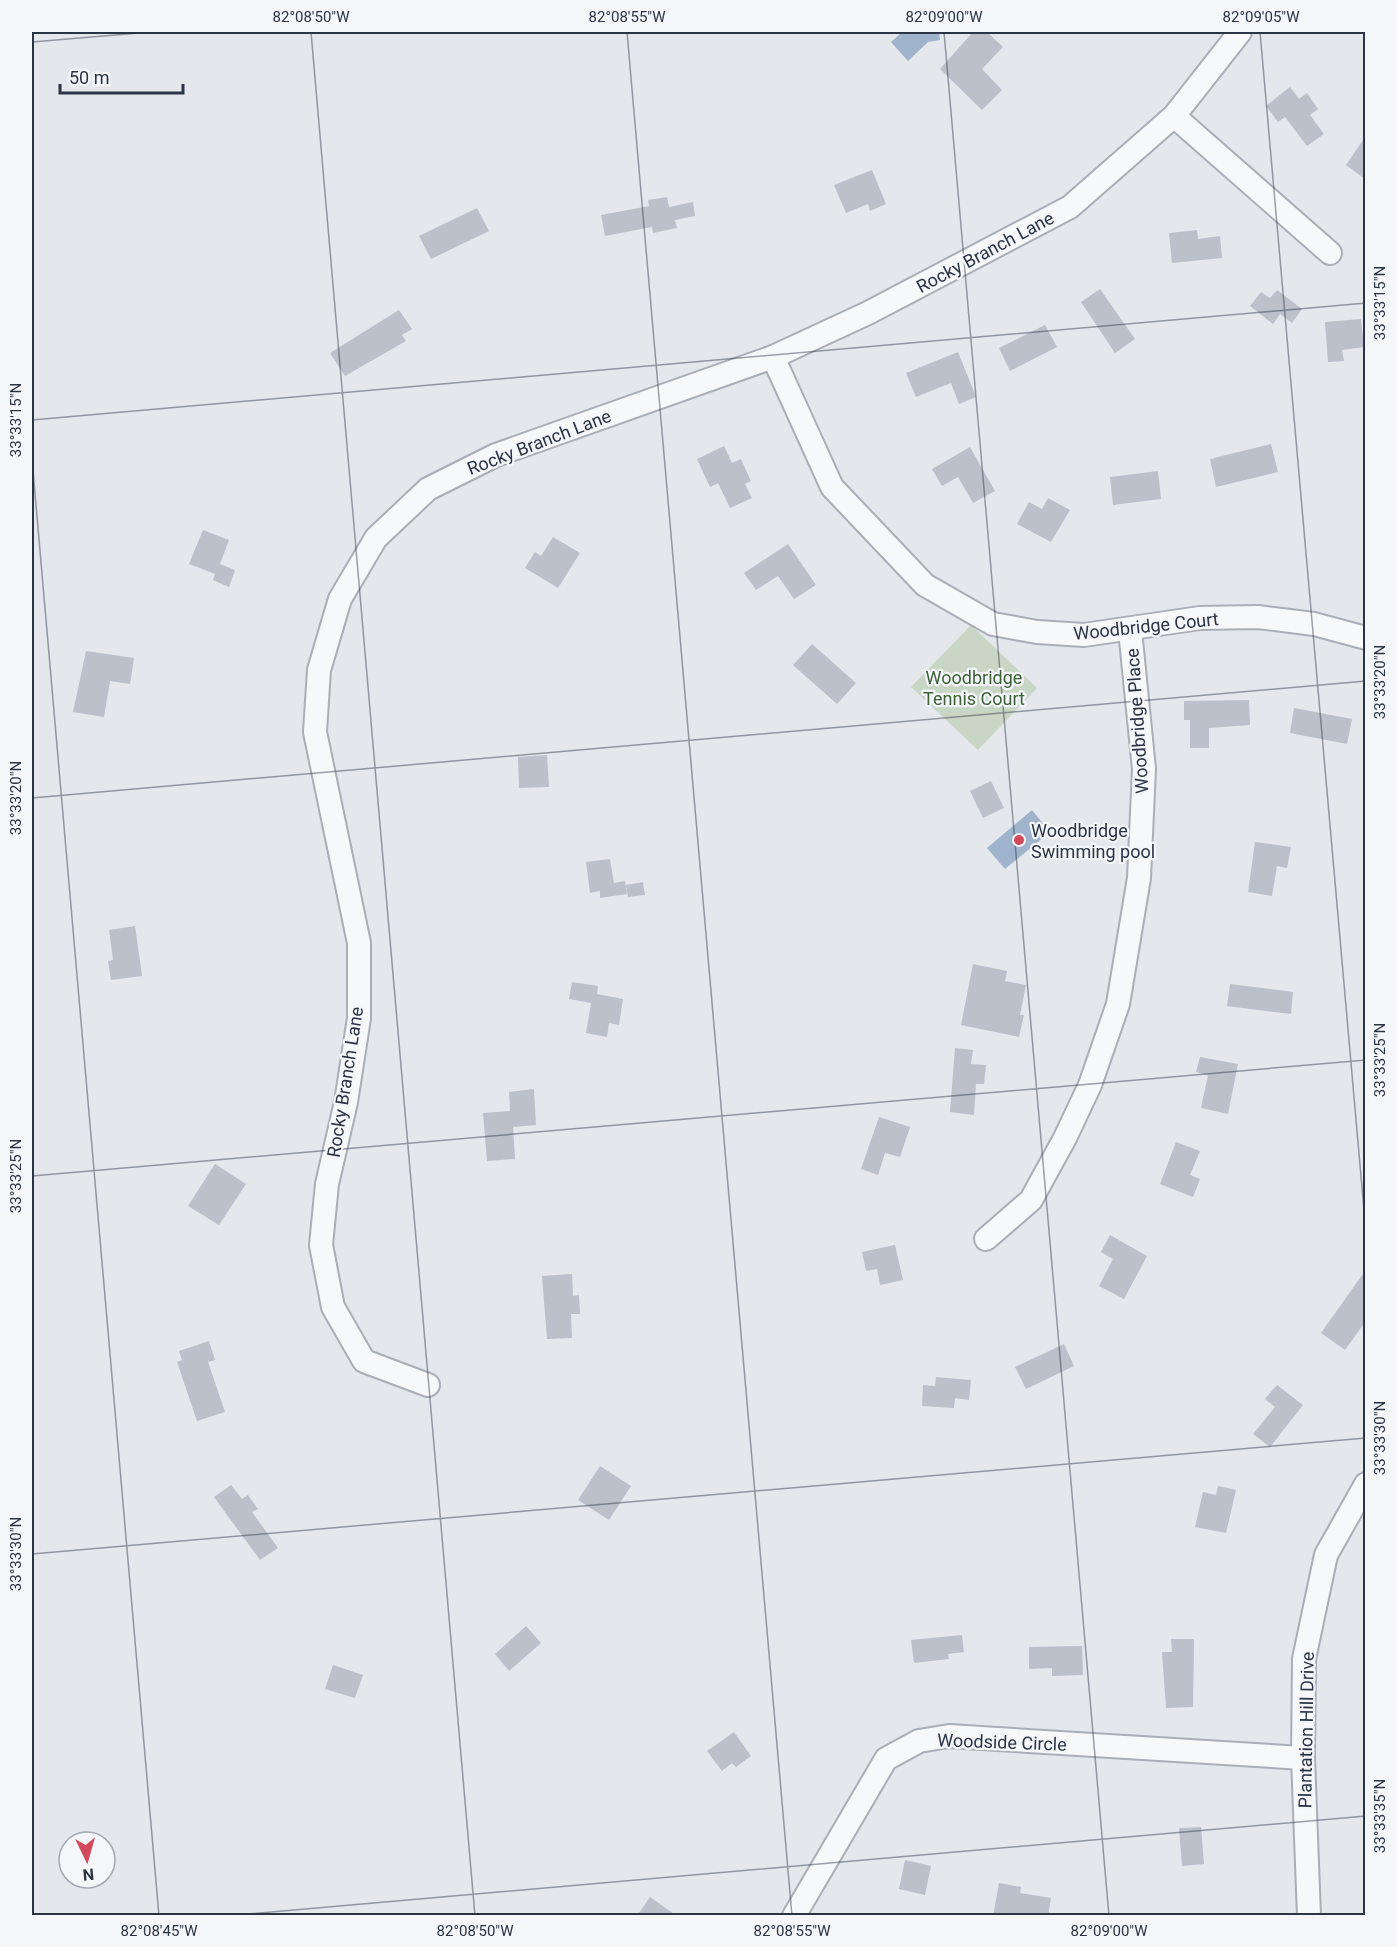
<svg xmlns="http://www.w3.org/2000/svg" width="1397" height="1947" viewBox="0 0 1397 1947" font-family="Roboto,sans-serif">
  <rect width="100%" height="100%" fill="#e4e7ec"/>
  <polygon fill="#c9d6c5" points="971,625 1037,688 978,750 911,687"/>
  <g fill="#9fb4cc">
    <polygon points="902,32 939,32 940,40 928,42 908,61 891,42"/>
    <polygon points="1032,810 1050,832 1005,869 987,848"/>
  </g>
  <g fill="#bbc0ca">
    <polygon points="973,32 987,32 1003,47 982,69 1002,90 982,110 940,69"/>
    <polygon points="1290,87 1299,99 1307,93 1318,109 1310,115 1324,134 1307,146 1285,117 1278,122 1266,106"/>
    <polygon points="1365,137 1365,179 1346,165"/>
    <polygon points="872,170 886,204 870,211 868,204 846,213 834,185"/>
    <polygon points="667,197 669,207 693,202 695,216 675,220 677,228 653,233 652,227 605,236 601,215 649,206 648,200"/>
    <polygon points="477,208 489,231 431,259 419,236"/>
    <polygon points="1197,230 1198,239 1220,236 1222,258 1172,263 1169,233"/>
    <polygon points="1100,289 1135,339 1115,353 1081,302"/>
    <polygon points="1277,290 1302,309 1292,323 1280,314 1273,324 1250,306 1261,292 1270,298"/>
    <polygon points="399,310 412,329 402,335 406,341 345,376 330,353"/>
    <polygon points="1361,319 1364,347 1342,350 1344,361 1328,362 1325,322"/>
    <polygon points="1045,325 1057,347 1010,371 999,348"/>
    <polygon points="958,352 976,397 959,404 951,383 916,397 906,373"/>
    <polygon points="1271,444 1278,472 1216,487 1210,459"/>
    <polygon points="724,446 732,463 741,459 751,481 745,484 752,498 730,508 718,483 710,487 697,459"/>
    <polygon points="970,447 995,491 973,503 958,477 942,486 932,469"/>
    <polygon points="1158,471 1161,499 1113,505 1110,477"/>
    <polygon points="1048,498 1070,510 1051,542 1017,524 1029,502 1042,509"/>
    <polygon points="203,530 229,540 220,564 235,570 229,587 213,580 215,574 189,564"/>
    <polygon points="553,537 580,553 558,588 525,568 535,552 541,556"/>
    <polygon points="788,544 816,585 794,599 778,576 756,590 744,573"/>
    <polygon points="812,644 856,683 837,704 793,665"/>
    <polygon points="86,651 134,658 130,684 110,681 104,717 73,712"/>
    <polygon points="1249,700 1250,725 1209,728 1209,748 1190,748 1190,720 1184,720 1184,701"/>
    <polygon points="1294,708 1352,719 1347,744 1290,733"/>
    <polygon points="547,755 549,787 519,788 518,757"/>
    <polygon points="991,781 1004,808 983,818 970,791"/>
    <polygon points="1255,842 1291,847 1287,868 1277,866 1272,896 1248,892"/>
    <polygon points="610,859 614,883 625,881 627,894 600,898 600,891 590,893 586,862"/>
    <polygon points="643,882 645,895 628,897 626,885"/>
    <polygon points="135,926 142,976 111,980 108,961 113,960 109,930"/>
    <polygon points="973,964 1007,971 1005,981 1026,985 1020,1015 1024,1015 1019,1037 961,1025"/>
    <polygon points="572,982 598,986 597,994 623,999 619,1025 609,1023 607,1037 586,1033 591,1003 569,999"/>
    <polygon points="1230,984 1293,992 1291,1014 1227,1006"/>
    <polygon points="955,1048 973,1050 971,1064 986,1065 984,1084 976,1084 974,1115 950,1112"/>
    <polygon points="1200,1057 1238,1064 1228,1114 1201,1108 1208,1075 1196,1072"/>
    <polygon points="534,1089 536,1125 513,1127 515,1159 487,1161 483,1113 510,1111 509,1092"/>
    <polygon points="879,1117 910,1127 900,1157 885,1153 878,1175 861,1169"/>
    <polygon points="1176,1142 1200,1151 1190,1175 1200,1179 1193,1197 1160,1184"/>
    <polygon points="215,1164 246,1184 219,1225 188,1206"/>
    <polygon points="1110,1235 1147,1256 1124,1299 1099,1286 1113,1259 1101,1252"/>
    <polygon points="895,1245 903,1280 880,1285 877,1269 866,1271 862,1252"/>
    <polygon points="1365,1271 1365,1322 1345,1350 1321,1333"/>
    <polygon points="572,1274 573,1296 579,1295 580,1314 571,1314 572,1338 547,1339 542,1276"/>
    <polygon points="209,1341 215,1360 208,1362 225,1412 197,1421 177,1362 182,1360 179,1351"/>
    <polygon points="1064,1344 1074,1366 1026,1389 1015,1367"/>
    <polygon points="936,1377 971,1380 969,1400 955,1398 954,1408 922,1406 923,1385 935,1386"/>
    <polygon points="1277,1385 1303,1405 1270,1447 1253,1434 1275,1407 1265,1399"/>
    <polygon points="600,1466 631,1486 609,1520 578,1500"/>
    <polygon points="231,1485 242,1499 248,1495 258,1509 252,1512 278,1548 260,1560 214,1497"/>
    <polygon points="1218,1486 1236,1490 1226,1533 1195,1527 1203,1492 1216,1495"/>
    <polygon points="526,1626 541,1643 509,1671 495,1654"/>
    <polygon points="962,1635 964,1652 948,1654 949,1659 914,1663 911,1640"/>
    <polygon points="1171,1639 1194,1639 1193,1707 1166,1708 1162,1652 1172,1652"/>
    <polygon points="1082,1646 1083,1675 1052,1676 1052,1668 1029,1669 1029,1647"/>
    <polygon points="333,1665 363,1675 355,1698 325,1689"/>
    <polygon points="734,1732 751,1756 736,1767 732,1763 722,1771 707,1751"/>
    <polygon points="1201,1827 1204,1864 1182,1866 1179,1828"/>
    <polygon points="905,1860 931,1866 925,1895 899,1889"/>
    <polygon points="999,1883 1021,1887 1020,1893 1051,1898 1048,1916 993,1916"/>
    <polygon points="650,1897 677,1916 637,1916"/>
  </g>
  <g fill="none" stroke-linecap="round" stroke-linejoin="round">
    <g stroke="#a9aeb7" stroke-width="26">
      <g id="minor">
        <polyline points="1174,116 1330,253"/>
        <polyline points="773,357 832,487 925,585 993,624 1037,632 1084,635 1200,618 1258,617 1314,624 1366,638"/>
        <polyline points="986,1239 1031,1200 1065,1138 1090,1085 1118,1004 1139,878 1144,769 1130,630"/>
        <polyline points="428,1385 364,1361 333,1307 321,1245 327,1184 346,1102 359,1018 359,943 315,732 319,670 340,599 376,538 428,489 496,455 773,357 868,313 1070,207 1174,116 1240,32"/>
        <polyline points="794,1916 886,1759 919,1741 949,1736 1303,1758"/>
        <polyline points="1309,1916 1303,1758 1304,1659 1326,1555 1366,1484"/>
      </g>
    </g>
    <use href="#minor" stroke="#f7f8fa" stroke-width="22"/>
  </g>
  <path fill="none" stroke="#2b3445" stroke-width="1.5" stroke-opacity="0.45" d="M311 32 475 1916M627 32 792 1916M944 32 1109 1916M1260 32 1366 1233M32 42 151 32M32 420 1366 303M32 459 159 1916M32 798 1366 681M32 1176 1366 1060M32 1554 1366 1438M226 1916 1366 1816"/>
  <circle fill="#d1495b" stroke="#f4f6f9" stroke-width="2" cx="1019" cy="840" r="6"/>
  <g text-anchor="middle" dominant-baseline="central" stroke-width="4.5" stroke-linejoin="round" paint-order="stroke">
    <g font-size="18" fill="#2b3445" stroke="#f4f6f9">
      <text transform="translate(985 252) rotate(-28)">Rocky Branch Lane</text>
      <text transform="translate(539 442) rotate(-21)">Rocky Branch Lane</text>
      <text transform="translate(1146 626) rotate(-6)">Woodbridge Court</text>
      <text transform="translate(1137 721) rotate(-94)">Woodbridge Place</text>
      <text transform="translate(345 1082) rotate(-81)">Rocky Branch Lane</text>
      <text transform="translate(1306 1730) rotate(-89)">Plantation Hill Drive</text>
      <text transform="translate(1002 1742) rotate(2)">Woodside Circle</text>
    </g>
    <g font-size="18" fill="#3f6138" stroke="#f4f6f9">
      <text x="974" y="677">Woodbridge<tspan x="974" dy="21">Tennis Court</tspan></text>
    </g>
    <g font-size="18" fill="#2b3445" stroke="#f4f6f9" text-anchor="start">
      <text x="1031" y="830">Woodbridge<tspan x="1031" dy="21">Swimming pool</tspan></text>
    </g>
  </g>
  <rect width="1397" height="1947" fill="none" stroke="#f4f6f9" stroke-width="66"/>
  <g transform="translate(87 1860) rotate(175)"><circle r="28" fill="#f4f6f9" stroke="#a4a8b1" stroke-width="1.5"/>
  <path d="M0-4.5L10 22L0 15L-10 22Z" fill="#d1495b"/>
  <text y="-9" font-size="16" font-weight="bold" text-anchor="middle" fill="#2b3445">N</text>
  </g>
  <path d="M60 84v9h123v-9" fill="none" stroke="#2b3445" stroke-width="3"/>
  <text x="69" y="84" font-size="18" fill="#2b3445" stroke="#f4f6f9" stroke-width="4.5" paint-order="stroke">50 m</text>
  <rect x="33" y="33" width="1331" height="1881" fill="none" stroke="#2b3445" stroke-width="2"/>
  <g font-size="15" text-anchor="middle" fill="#2b3445">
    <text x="311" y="22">82°08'50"W</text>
    <text x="627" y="22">82°08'55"W</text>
    <text x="944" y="22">82°09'00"W</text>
    <text x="1261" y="22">82°09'05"W</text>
    <text transform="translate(1380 303) rotate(-90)" y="5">33°33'15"N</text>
    <text transform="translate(16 420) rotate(-90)" y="5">33°33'15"N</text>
    <text transform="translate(1380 682) rotate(-90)" y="5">33°33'20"N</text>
    <text transform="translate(16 798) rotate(-90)" y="5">33°33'20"N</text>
    <text transform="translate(1380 1060) rotate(-90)" y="5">33°33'25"N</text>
    <text transform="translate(16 1176) rotate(-90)" y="5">33°33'25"N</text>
    <text transform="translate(1380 1438) rotate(-90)" y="5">33°33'30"N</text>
    <text transform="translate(16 1554) rotate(-90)" y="5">33°33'30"N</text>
    <text transform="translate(1380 1816) rotate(-90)" y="5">33°33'35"N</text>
    <text x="159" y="1936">82°08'45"W</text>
    <text x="475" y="1936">82°08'50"W</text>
    <text x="792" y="1936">82°08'55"W</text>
    <text x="1109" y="1936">82°09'00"W</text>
  </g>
</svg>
